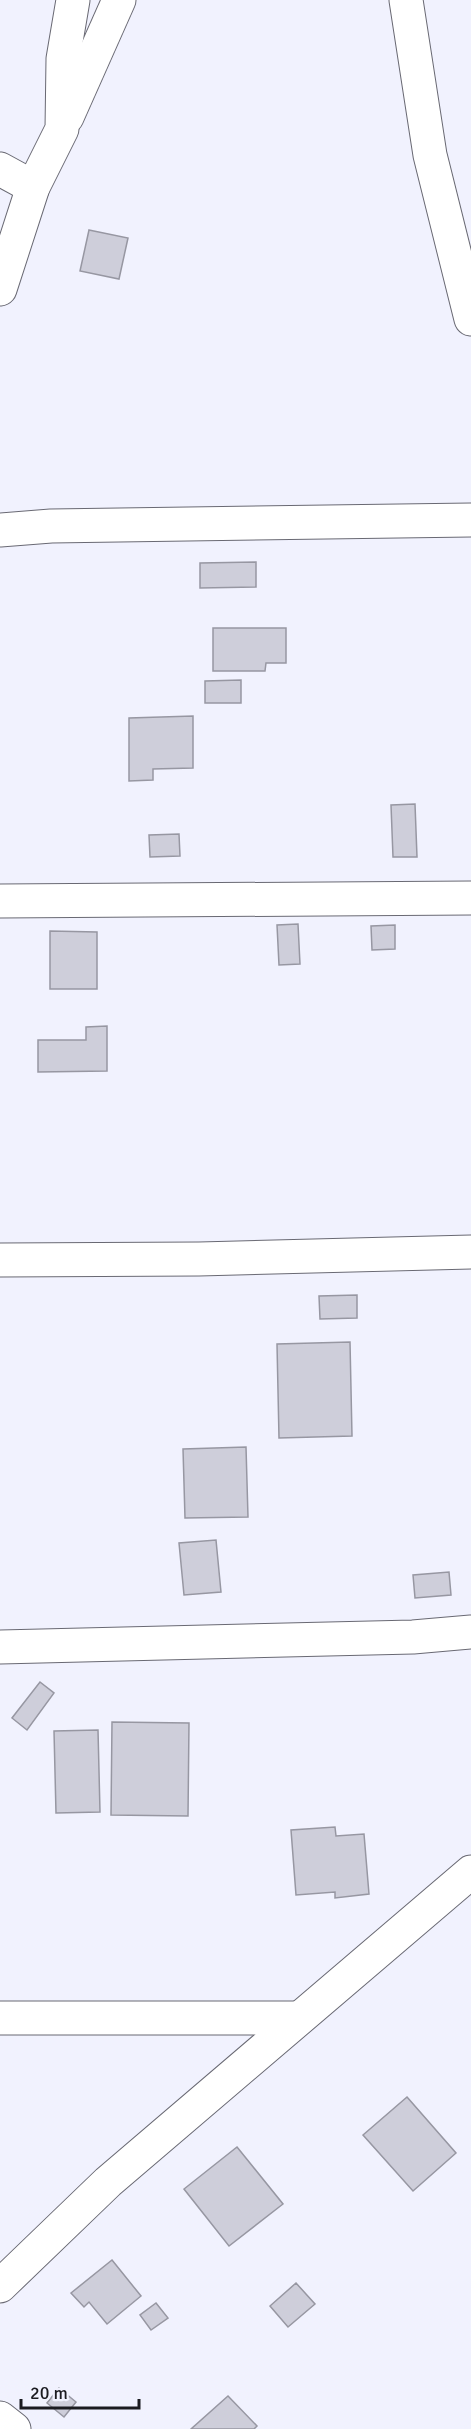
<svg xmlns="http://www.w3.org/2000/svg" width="471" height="2429" viewBox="0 0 471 2429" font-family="Signika,sans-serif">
  <rect width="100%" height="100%" fill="#f1f2fe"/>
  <g fill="#ceceda" stroke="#9797a2" stroke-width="1.5">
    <polygon points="89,230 128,238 119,279 80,271"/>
    <polygon points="256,562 256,587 200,588 200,563"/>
    <polygon points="213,628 286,628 286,663 266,663 265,671 213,671"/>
    <polygon points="241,680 241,703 205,703 205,681"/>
    <polygon points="193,716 193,768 153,769 153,780 129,781 129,718"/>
    <polygon points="415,804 417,857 393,857 391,805"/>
    <polygon points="179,834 180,856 150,857 149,835"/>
    <polygon points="298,924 300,964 279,965 277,925"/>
    <polygon points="395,925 395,949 372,950 371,926"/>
    <polygon points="50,931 97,932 97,989 50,989"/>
    <polygon points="107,1026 107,1071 38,1072 38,1040 86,1040 86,1027"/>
    <polygon points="357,1295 357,1318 320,1319 319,1296"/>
    <polygon points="350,1342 352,1436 279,1438 277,1344"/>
    <polygon points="246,1447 248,1517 185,1518 183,1449"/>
    <polygon points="216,1540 221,1592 184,1595 179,1543"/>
    <polygon points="449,1572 451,1595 415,1598 413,1575"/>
    <polygon points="40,1682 54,1693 27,1730 12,1718"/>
    <polygon points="112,1722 189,1723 188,1816 111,1815"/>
    <polygon points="98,1730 100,1812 56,1813 54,1731"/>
    <polygon points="335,1827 336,1836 364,1834 369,1894 335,1898 335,1892 296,1895 291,1830"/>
    <polygon points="407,2097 456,2153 413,2191 363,2135"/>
    <polygon points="237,2147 283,2204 229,2246 184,2189"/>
    <polygon points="112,2260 141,2296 107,2324 89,2302 84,2307 71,2293"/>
    <polygon points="296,2283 315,2304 288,2327 270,2306"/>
    <polygon points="156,2303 168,2318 151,2330 140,2315"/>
    <polygon points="59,2388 76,2402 64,2417 47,2403"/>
    <polygon points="228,2396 257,2426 254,2429 191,2429"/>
  </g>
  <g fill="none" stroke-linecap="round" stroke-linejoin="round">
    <g stroke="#696973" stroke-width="35">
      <g id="minor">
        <polyline points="406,0 430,155 471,319"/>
        <polyline points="67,117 119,0"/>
        <polyline points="0,169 33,187"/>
        <polyline points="0,289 33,187 62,129 63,59 73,0"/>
        <polyline points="0,530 51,526 471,520"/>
        <polyline points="0,901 471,898"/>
        <polyline points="0,1260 199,1259 471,1252"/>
        <polyline points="0,1647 413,1637 471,1632"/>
        <polyline points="0,2018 299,2018"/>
        <polyline points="0,2286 108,2182 471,1872"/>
        <polyline points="0,2418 14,2429"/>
      </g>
    </g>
    <use href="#minor" stroke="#fff" stroke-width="33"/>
  </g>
  <path d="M21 2399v9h118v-9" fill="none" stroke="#1b1b20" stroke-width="3"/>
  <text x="30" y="2399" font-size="18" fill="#1b1b20" stroke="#f1f2fe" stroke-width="4.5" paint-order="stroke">20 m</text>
</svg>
